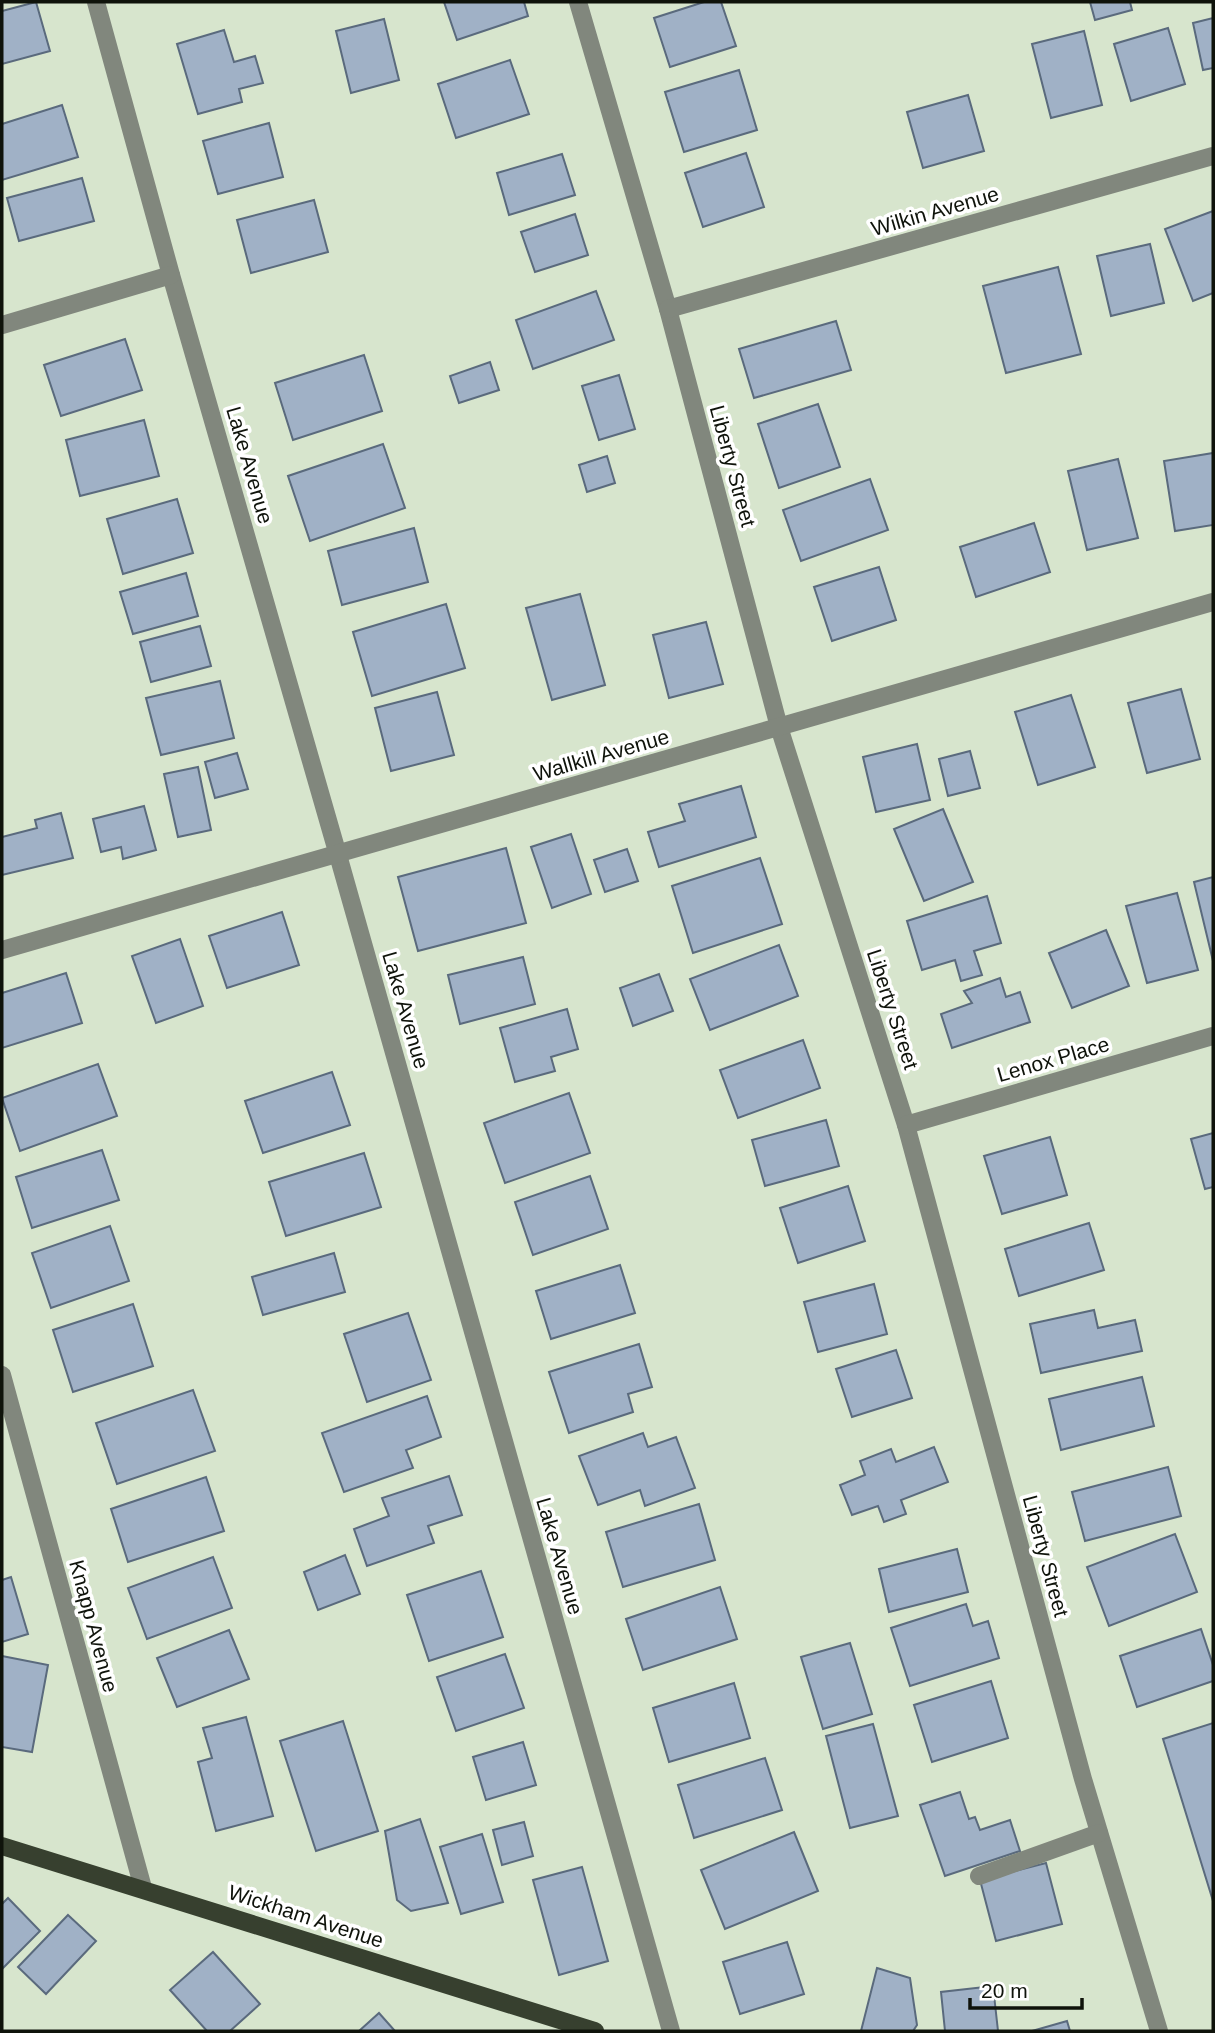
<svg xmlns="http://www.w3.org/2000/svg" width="1215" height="2033" viewBox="0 0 1215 2033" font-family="Helvetica,sans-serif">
  <rect width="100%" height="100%" fill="#d7e5cd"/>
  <g fill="#a0b1c6" stroke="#5a6a7d" stroke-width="2">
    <polygon points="36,2 50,51 2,64 2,11"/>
    <polygon points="444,2 524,2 528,16 457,40"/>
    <polygon points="704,2 721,2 736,46 670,67 654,18"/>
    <polygon points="1090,2 1130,2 1132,10 1095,20"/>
    <polygon points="1213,18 1213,68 1203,70 1193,23"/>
    <polygon points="384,19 399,80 351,93 336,31"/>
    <polygon points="1168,28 1185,84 1131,101 1114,44"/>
    <polygon points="224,30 234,62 255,56 263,83 239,89 242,102 198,114 177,44"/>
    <polygon points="1084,31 1102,105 1051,118 1032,44"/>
    <polygon points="510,60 529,114 456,138 438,84"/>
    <polygon points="739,70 757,130 684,152 665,92"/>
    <polygon points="968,95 984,151 923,168 907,112"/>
    <polygon points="62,105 78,157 2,180 2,124"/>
    <polygon points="269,123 283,177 218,194 203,141"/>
    <polygon points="746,153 764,207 703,227 685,173"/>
    <polygon points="562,154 575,195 509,215 497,173"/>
    <polygon points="82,178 94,221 19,241 7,198"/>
    <polygon points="314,200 328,252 251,273 237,220"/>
    <polygon points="1213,211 1213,293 1193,301 1165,229"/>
    <polygon points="575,214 588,255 535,272 521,232"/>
    <polygon points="1150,244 1164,303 1111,316 1097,256"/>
    <polygon points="1058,267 1081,354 1006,373 983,286"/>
    <polygon points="596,291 614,340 533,369 516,320"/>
    <polygon points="836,321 851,370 754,398 739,349"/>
    <polygon points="125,339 142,390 61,416 44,365"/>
    <polygon points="364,355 382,411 293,440 275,383"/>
    <polygon points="490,362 499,390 459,403 450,376"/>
    <polygon points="619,375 635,429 599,440 582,386"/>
    <polygon points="818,404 840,467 779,488 758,424"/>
    <polygon points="144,420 159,476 80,496 66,440"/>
    <polygon points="383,444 405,508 310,541 288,476"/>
    <polygon points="1213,453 1213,525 1175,531 1164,461"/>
    <polygon points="607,456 615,483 587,492 579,465"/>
    <polygon points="1118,459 1138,538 1087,550 1068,471"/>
    <polygon points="870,479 888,530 801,561 783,510"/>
    <polygon points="177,499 193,553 123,574 107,519"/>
    <polygon points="1034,523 1050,572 976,597 960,547"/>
    <polygon points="414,528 428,582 342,605 328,551"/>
    <polygon points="879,567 896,620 832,641 814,587"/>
    <polygon points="186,573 198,616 133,634 120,592"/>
    <polygon points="580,594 605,685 552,700 526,608"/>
    <polygon points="446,604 465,668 372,696 353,632"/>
    <polygon points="706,622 723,684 669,698 653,635"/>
    <polygon points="200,626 211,666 151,682 140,642"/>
    <polygon points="220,681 234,738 161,755 146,698"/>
    <polygon points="1181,689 1200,759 1147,773 1128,703"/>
    <polygon points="437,692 454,755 391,771 375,708"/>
    <polygon points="1071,695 1095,767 1038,785 1015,712"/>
    <polygon points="917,744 930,800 876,812 863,757"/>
    <polygon points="970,751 980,788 948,796 939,759"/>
    <polygon points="237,753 248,789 215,798 205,762"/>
    <polygon points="198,767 211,830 178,837 164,774"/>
    <polygon points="741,786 756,837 659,867 648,832 685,821 679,804"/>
    <polygon points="144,806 156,850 123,859 121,847 101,852 93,819"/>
    <polygon points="943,809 973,882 924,901 894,829"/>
    <polygon points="61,813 73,858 2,875 2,837 37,828 35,820"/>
    <polygon points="571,834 591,894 552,908 531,847"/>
    <polygon points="506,848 526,923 418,951 398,877"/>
    <polygon points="627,849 638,881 605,892 594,860"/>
    <polygon points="760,858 782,924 693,953 672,886"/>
    <polygon points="1213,877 1213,961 1194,882"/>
    <polygon points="1177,893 1198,970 1147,983 1126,906"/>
    <polygon points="987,896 1001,943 974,951 982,975 961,981 955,960 922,970 907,921"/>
    <polygon points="282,912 299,965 227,988 209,936"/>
    <polygon points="1106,930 1129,986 1072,1008 1049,953"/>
    <polygon points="180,939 203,1006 156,1023 132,956"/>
    <polygon points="779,945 798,996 710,1030 690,979"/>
    <polygon points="523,957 535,1004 460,1024 448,975"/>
    <polygon points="66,973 82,1023 2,1048 2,993"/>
    <polygon points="659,974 673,1011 633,1026 620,988"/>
    <polygon points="1000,978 1006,997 1020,992 1030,1022 952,1048 941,1014 972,1003 964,991"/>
    <polygon points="567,1009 578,1049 551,1057 555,1071 515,1082 500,1028"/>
    <polygon points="803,1040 820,1088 738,1118 720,1070"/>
    <polygon points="98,1064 117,1116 20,1151 2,1098"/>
    <polygon points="332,1072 350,1125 263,1153 245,1101"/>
    <polygon points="569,1093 590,1153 505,1183 484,1123"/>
    <polygon points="826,1120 839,1166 765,1186 752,1140"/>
    <polygon points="1213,1133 1213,1187 1205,1189 1191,1139"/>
    <polygon points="1050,1137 1067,1195 1002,1214 984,1156"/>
    <polygon points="102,1150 119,1200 32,1228 16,1177"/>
    <polygon points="364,1153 381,1207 286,1236 269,1182"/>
    <polygon points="590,1176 608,1229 533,1255 515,1202"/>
    <polygon points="848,1186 865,1241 798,1263 780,1208"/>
    <polygon points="1089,1223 1104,1270 1019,1296 1005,1249"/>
    <polygon points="110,1226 129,1281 51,1308 32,1253"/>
    <polygon points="334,1253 345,1292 263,1315 252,1277"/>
    <polygon points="620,1265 635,1313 551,1339 536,1291"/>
    <polygon points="874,1284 887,1334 818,1352 804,1302"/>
    <polygon points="133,1304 153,1366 73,1392 53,1330"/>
    <polygon points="1094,1310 1098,1328 1135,1320 1142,1351 1041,1373 1030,1324"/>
    <polygon points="408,1313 431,1380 367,1402 344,1334"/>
    <polygon points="639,1344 652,1387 628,1394 633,1412 569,1433 549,1372"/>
    <polygon points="896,1350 912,1398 852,1417 836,1369"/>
    <polygon points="1142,1377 1154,1426 1061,1450 1049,1399"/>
    <polygon points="193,1390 215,1451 117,1484 96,1423"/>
    <polygon points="427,1396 441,1437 406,1450 413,1468 344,1492 322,1433"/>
    <polygon points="643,1433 648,1447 676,1437 695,1488 645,1506 640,1490 598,1505 579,1456"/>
    <polygon points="934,1447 948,1482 901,1500 906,1514 884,1522 878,1506 852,1515 840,1485 865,1475 860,1461 891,1449 896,1462"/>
    <polygon points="1168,1467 1181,1516 1085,1541 1072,1492"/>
    <polygon points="449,1476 462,1515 428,1526 434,1543 367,1566 354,1529 389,1516 382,1498"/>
    <polygon points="206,1477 224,1531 128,1562 111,1509"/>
    <polygon points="699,1504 715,1560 623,1587 606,1532"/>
    <polygon points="1175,1534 1197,1592 1109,1626 1087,1567"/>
    <polygon points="957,1549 968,1592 889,1612 879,1569"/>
    <polygon points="345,1555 360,1594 318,1610 304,1572"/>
    <polygon points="213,1557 232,1608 147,1639 128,1588"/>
    <polygon points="481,1571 503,1637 429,1661 407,1595"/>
    <polygon points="11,1577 28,1634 2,1642 2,1580"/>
    <polygon points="720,1587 737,1639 643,1670 626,1619"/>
    <polygon points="966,1604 973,1626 988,1621 999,1658 910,1686 891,1628"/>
    <polygon points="1201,1629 1213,1665 1213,1681 1137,1707 1120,1656"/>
    <polygon points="229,1630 249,1679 177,1707 157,1658"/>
    <polygon points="850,1643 872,1714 823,1729 801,1657"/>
    <polygon points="505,1654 524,1708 456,1731 437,1677"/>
    <polygon points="2,1656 48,1665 32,1752 2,1747"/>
    <polygon points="991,1681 1008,1738 932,1762 914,1705"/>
    <polygon points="734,1683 750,1738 669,1762 653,1708"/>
    <polygon points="246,1717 273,1816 216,1831 198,1762 212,1758 203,1728"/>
    <polygon points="343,1721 378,1831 316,1851 280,1741"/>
    <polygon points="1213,1723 1213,1901 1163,1739"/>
    <polygon points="873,1724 898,1816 850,1828 826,1736"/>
    <polygon points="523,1742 536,1785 486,1800 473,1757"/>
    <polygon points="765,1758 782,1810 694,1838 678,1785"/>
    <polygon points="960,1792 969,1819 975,1817 980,1830 1010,1820 1020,1851 945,1876 920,1805"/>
    <polygon points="420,1819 448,1903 411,1911 397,1900 385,1831"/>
    <polygon points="524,1822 533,1856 502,1865 493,1830"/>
    <polygon points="794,1832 818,1891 725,1929 701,1870"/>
    <polygon points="482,1834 503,1902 461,1914 440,1847"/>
    <polygon points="1046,1863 1062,1924 996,1941 980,1880"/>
    <polygon points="582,1867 608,1961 559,1975 533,1880"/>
    <polygon points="8,1898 40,1931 2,1969 2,1904"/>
    <polygon points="68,1915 96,1941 46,1994 18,1967"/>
    <polygon points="787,1942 804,1994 740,2014 723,1962"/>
    <polygon points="213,1952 260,2004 230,2031 207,2031 170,1990"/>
    <polygon points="877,1968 910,1978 917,2025 913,2031 861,2031"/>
    <polygon points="993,1986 998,2031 945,2031 941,1992"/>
    <polygon points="379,2013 395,2031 359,2031"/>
    <polygon points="1067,2021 1070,2031 1032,2031"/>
  </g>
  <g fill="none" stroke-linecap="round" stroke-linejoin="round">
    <g stroke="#81877d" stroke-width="18">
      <polyline points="96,2 171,275 338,855 671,2031"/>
      <polyline points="578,2 668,309 779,727 906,1125 1083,1779 1159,2031"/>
      <polyline points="668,309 1213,156"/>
      <polyline points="2,325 171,275"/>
      <polyline points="2,950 1213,602"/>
      <polyline points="906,1125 1213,1036"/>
      <polyline points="2,1375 143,1888"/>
      <polyline points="979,1876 1099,1833"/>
    </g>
    <polyline stroke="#37402f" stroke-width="18" points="2,1846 595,2031"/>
  </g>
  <g text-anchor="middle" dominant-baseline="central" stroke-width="7" stroke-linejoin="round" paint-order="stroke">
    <g font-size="21" fill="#0f130b" stroke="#fff">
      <text transform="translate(935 211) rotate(-16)">Wilkin Avenue</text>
      <text transform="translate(250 465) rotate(74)">Lake Avenue</text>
      <text transform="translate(733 466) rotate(75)">Liberty Street</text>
      <text transform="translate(601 755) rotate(-16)">Wallkill Avenue</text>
      <text transform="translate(893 1009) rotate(72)">Liberty Street</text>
      <text transform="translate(406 1010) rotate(74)">Lake Avenue</text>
      <text transform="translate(1053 1059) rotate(-16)">Lenox Place</text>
      <text transform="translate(560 1556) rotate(74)">Lake Avenue</text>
      <text transform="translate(1046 1556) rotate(75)">Liberty Street</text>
      <text transform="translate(94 1626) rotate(75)">Knapp Avenue</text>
      <text transform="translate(306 1916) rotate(18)">Wickham Avenue</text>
    </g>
  </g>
  <rect width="1215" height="2033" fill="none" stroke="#0f130b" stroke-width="7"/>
  <path d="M970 1998v10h112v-10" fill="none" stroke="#0f130b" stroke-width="3.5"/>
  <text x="981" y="1998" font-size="21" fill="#0f130b" stroke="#ffffff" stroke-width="5" paint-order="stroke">20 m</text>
</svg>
